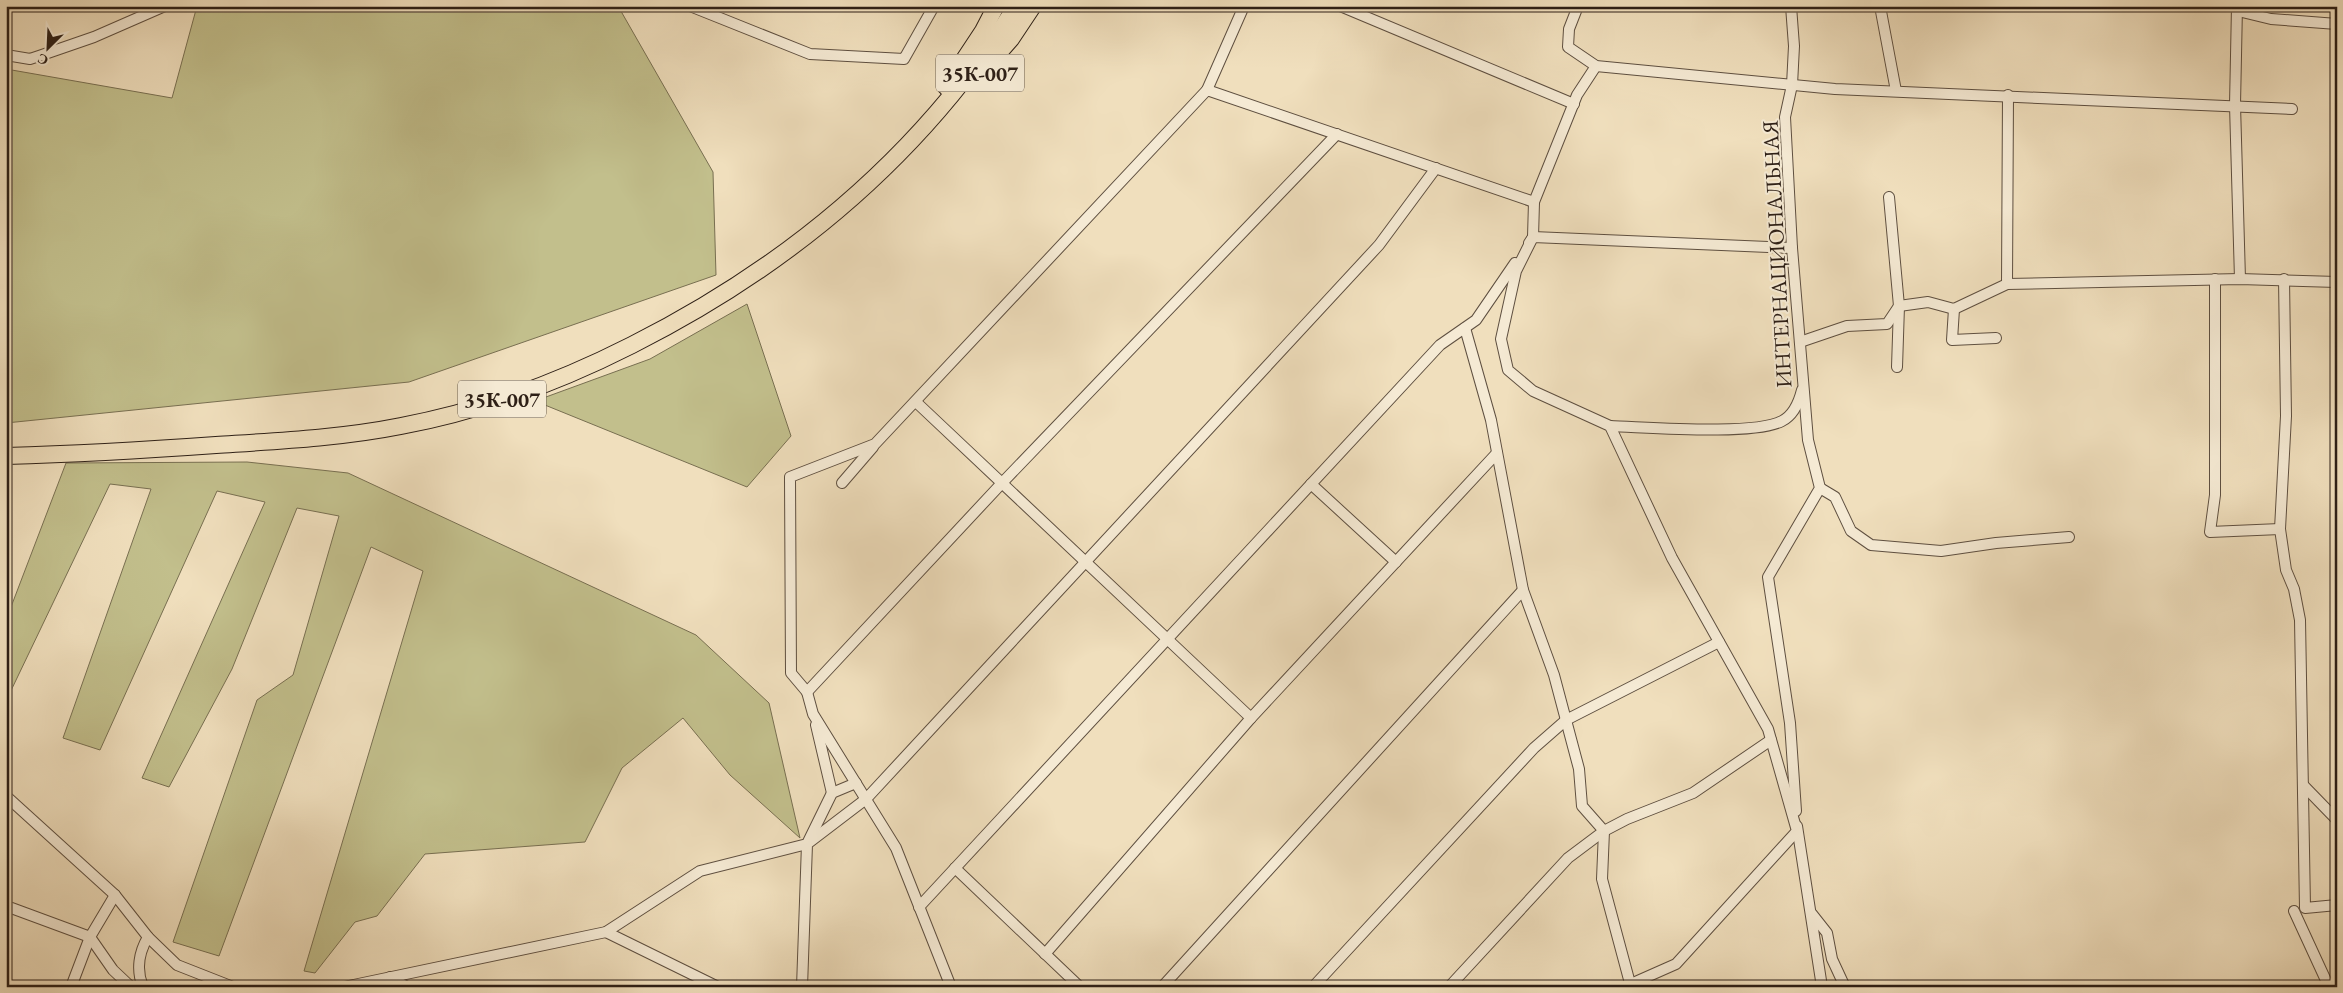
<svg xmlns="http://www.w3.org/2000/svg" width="2343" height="993" viewBox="0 0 2343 993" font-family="'EB Garamond',serif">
  <rect width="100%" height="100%" fill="#f0dfbd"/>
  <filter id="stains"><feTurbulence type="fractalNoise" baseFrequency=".004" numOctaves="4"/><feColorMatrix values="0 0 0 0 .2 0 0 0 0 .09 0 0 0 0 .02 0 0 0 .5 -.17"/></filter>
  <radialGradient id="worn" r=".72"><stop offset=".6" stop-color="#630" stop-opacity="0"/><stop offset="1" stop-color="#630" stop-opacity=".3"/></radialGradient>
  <g fill="#c2bf8c" stroke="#786f51">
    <polygon points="197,6 618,6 713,172 716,275 409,382 6,423 6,69 172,98"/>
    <polygon points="747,304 791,436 747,487 535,401 650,359"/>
    <polygon points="247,462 348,473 696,635 769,703 800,838 730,775 683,718 622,768 585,842 425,854 377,916 355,922 315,973 304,971 423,571 371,547 219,956 173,942 257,700 293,675 339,516 297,508 232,669 169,787 142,778 265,502 217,491 100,750 63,738 151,489 110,484 6,701 6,620 66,463"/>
  </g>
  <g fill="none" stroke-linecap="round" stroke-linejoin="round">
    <g stroke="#5e4f40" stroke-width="12">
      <g id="minor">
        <polyline points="690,6 810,54 904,59 934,6"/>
        <polyline points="1340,6 1574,104"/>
        <polyline points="1578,6 1569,29 1568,47 1596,66 1835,89 2292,109"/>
        <polyline points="1791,6 1794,46 1792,85 1785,117 1792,248 1808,440 1820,488 1768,577 1790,723 1796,811"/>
        <polyline points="1880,6 1896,91"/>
        <polyline points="2237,6 2235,105 2240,279"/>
        <polyline points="2238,11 2271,19 2337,24"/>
        <polyline points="6,55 30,59 39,56 94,37 165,6"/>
        <polyline points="1207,90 1244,6"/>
        <polyline points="2008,95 2007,284 2240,279 2337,282"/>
        <polyline points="1889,197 1899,306 1897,367"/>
        <polyline points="1529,243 1533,237 1534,202 1577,95 1596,66"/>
        <polyline points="2215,279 2215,495 2210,532 2280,529 2286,570 2294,589 2300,620 2305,908 2337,905"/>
        <polyline points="1954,309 1952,340 1996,338"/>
        <polyline points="1465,328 1491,420 1523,590 1554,675 1579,769 1582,806 1604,831 1602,879 1631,987"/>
        <polyline points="1800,342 1847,326 1887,324 1899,306 1928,302 1954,309 2007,284"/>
        <polyline points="916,402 1251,718"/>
        <path d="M1610 426C1646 427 1754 436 1782 421 1794 415 1799 402 1802 390"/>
        <polyline points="842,483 873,447"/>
        <polyline points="1311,484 1396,562"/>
        <polyline points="1820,488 1835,497 1851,531 1871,545 1941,551 1996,543 2069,537"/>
        <polyline points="2280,529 2286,416 2284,279"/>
        <polyline points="807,692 1002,483 1337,134"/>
        <polyline points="816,725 832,793"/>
        <polyline points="2303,785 2337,820"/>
        <polyline points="6,796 115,895 148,937 177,965 233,987"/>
        <polyline points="1797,826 1822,987"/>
        <polyline points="955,868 1080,987"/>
        <polyline points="6,906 90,937 113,970 131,987"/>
        <polyline points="919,907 1440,345 1476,320 1515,263"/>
        <polyline points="2294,911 2329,987"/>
        <polyline points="1812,914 1827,933 1832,959 1845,987"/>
        <polyline points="606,932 718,987"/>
        <polyline points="1045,954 1251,718 1497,453"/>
        <polyline points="390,977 407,987"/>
        <polyline points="71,987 90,937 115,895"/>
        <path d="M143 987C136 970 139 952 148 937"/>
        <polyline points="344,987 606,932 700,871 807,844 832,793 856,783"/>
        <polyline points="802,987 807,844 866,799 1379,245 1436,168"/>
        <polyline points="951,987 896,848 813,714 807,692 791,673 790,477 875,444 1207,90 1534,202"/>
        <polyline points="1162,987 1523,590"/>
        <polyline points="1313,987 1534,748 1566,720 1719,642"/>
        <polyline points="1449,987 1568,858 1604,831 1627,819 1693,793 1771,740"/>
        <polyline points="1624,987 1676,964 1797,831 1768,729 1672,558 1610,426 1533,391 1508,370 1501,339 1516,271 1533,237 1792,248"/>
      </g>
    </g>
    <g stroke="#2d1f16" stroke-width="18">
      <g id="primary">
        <polyline points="982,72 1011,39 1033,6"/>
        <polyline points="946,87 983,31 996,6"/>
        <path d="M6 456C76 454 146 450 216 445 278 441 341 438 401 426 482 411 559 382 632 345 789 266 921 156 1016 6"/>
      </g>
    </g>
    <use href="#minor" stroke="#f5ead4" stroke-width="10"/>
    <use href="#primary" stroke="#f0dfbd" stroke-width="16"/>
  </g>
  <g text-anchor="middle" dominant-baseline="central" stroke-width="4" stroke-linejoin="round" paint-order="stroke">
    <g fill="#f5ead4" stroke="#695c4f" stroke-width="1">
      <rect x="936" y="54.5" width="88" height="37" rx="4"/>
      <rect x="458" y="380.5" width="88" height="37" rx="4"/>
    </g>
    <g font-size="21" font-weight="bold" fill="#2d1f16">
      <text x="980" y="73">35К-007</text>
      <text x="502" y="399">35К-007</text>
    </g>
    <g font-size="22" fill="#2d1f16" stroke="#f5ead4">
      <text transform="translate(1777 254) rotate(-93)">ИНТЕРНАЦИОНАЛЬНАЯ</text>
    </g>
  </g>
  <rect width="2343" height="993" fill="none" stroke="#f0dfbd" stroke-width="25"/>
  <rect x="8" y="8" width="2328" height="978" fill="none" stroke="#2d1f16" stroke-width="2.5"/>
  <rect x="12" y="12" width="2318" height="968" fill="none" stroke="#2d1f16"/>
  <g transform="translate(48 48) rotate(204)" stroke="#f5ead4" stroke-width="4" paint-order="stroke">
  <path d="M0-4L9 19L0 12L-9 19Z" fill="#2d1f16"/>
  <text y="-8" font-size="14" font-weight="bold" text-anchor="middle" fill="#2d1f16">С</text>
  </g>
  <rect width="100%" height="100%" filter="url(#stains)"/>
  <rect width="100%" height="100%" fill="url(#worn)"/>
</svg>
